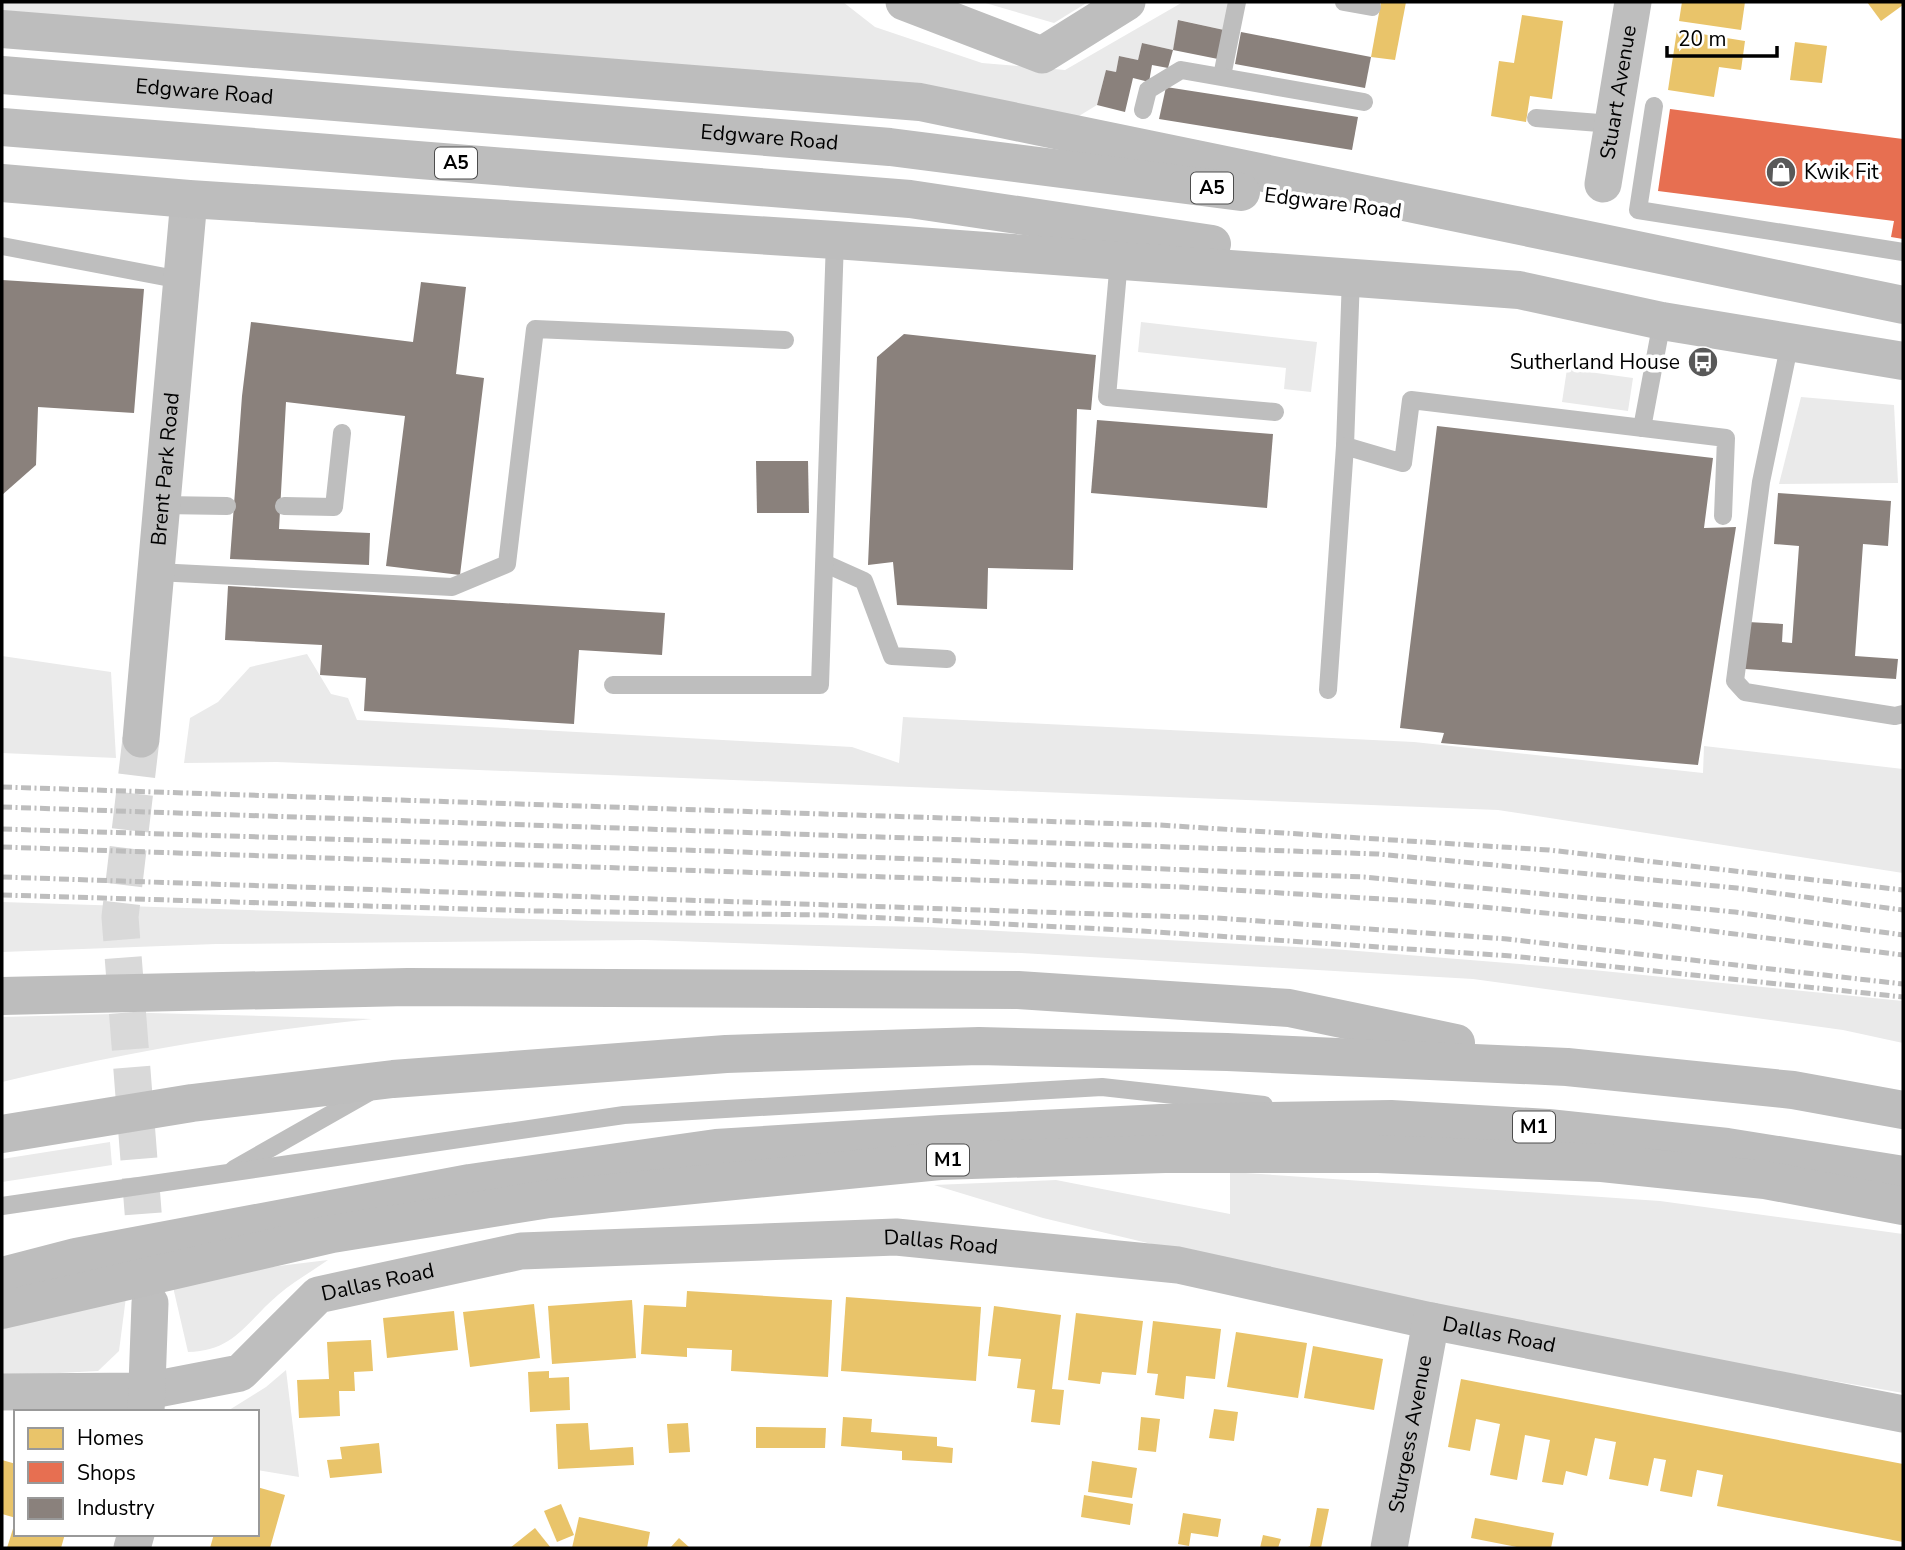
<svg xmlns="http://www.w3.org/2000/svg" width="1905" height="1550" viewBox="0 0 1905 1550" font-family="'Nunito Sans',sans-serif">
  <rect width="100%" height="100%" fill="#fff"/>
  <g fill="#eaeaea">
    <polygon points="2,2 843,2 875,27 982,63 1065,70 1183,2 1231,2 1224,30 1179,20 1173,50 1142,43 1138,60 1119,56 1116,72 1106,70 1097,105 1056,130 2,29"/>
    <polygon points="982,2 1088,2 1054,23"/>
    <polygon points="1141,322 1317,342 1311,392 1284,389 1286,368 1138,352"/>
    <polygon points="1567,369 1633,378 1628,411 1562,402"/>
    <polygon points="1801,397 1894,405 1898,483 1779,484"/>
    <polygon points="307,654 331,694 348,698 357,720 852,747 899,763 903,717 1414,742 1703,773 1704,746 1903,769 1903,873 1498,810 277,762 184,763 190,718 218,702 250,667"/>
    <polygon points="2,656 111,672 116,758 2,753"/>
    <polygon points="2,902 591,921 928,927 1333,949 1593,970 1903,1001 1903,1043 1843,1030 1473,979 1021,953 645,940 216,944 2,952"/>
    <path d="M150 1013 372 1019C246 1032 124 1052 2 1082V1017Z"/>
    <polygon points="110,1142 112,1165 2,1182 2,1159"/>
    <polygon points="1230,1172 1660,1201 1903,1234 1903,1393 1428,1310 1043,1218 934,1185 1056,1180 1230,1214"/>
    <path d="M328 1260C311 1272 293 1282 278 1295 246 1322 235 1351 188 1352L173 1287 228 1272Z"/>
    <polygon points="126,1297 119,1351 98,1371 2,1376 2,1324"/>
    <polygon points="286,1370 299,1477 257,1470 257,1412 226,1412 266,1387"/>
  </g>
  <g fill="#e9c46a">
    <polygon points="1381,2 1406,2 1395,60 1371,57"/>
    <polygon points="1682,2 1745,2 1741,30 1679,21"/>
    <polygon points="1867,2 1903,2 1903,5 1881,21"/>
    <polygon points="1522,15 1563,21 1552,99 1530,96 1526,122 1491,116 1499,61 1514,63"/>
    <polygon points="1677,30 1745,41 1741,70 1719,67 1714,97 1668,90"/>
    <polygon points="1795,42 1827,46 1822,83 1790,80"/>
    <polygon points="687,1291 832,1300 828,1377 731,1371 732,1350 687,1348 687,1357 641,1354 644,1305 686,1307"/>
    <polygon points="846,1297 981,1307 976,1381 841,1371"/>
    <polygon points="632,1300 636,1358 552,1364 548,1306"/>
    <polygon points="534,1304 540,1358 470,1367 463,1312"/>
    <polygon points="994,1306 1061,1315 1052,1389 1064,1390 1060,1425 1031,1422 1035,1390 1017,1388 1021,1359 988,1356"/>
    <polygon points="454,1311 458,1350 387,1358 383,1318"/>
    <polygon points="1076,1313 1143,1321 1136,1375 1102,1372 1100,1384 1068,1380"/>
    <polygon points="1153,1321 1221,1329 1215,1379 1186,1376 1184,1399 1155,1395 1158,1374 1147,1373"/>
    <polygon points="1236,1332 1307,1343 1298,1398 1227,1387"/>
    <polygon points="371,1340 373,1371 354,1372 355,1391 339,1391 340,1416 299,1418 297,1380 329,1379 327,1342"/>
    <polygon points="1313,1346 1383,1359 1374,1410 1304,1398"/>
    <polygon points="549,1371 549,1378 569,1377 570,1410 530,1412 528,1372"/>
    <polygon points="1461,1379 1903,1464 1903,1542 1717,1506 1723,1475 1697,1470 1692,1497 1660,1491 1666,1460 1654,1458 1648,1486 1609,1479 1616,1442 1595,1438 1587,1476 1566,1471 1563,1485 1542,1482 1550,1440 1525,1435 1517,1480 1490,1475 1500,1424 1476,1419 1470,1451 1448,1447"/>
    <polygon points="1214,1409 1238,1412 1234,1441 1209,1438"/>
    <polygon points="843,1417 872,1419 871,1432 937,1437 937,1446 953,1448 952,1463 902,1460 902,1451 841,1446"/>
    <polygon points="1141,1417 1160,1419 1156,1452 1138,1450"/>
    <polygon points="588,1423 590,1450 633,1447 634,1465 558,1469 556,1424"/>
    <polygon points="688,1423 690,1452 669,1453 667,1424"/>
    <polygon points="756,1427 826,1428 825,1448 756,1448"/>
    <polygon points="379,1443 382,1473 330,1478 327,1460 342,1459 340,1447"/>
    <polygon points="2,1460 16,1464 16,1518 2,1514"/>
    <polygon points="1092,1461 1137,1468 1132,1498 1088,1492"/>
    <polygon points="257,1487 285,1495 270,1548 210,1548 214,1534 257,1534"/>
    <polygon points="1084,1495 1133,1504 1130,1525 1081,1517"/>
    <polygon points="561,1504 574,1535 557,1542 544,1511"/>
    <polygon points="1317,1508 1329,1509 1321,1548 1306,1548 1310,1546"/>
    <polygon points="1183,1513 1221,1519 1218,1537 1191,1533 1189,1546 1178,1544"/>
    <polygon points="579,1517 650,1532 647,1548 572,1548"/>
    <polygon points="1475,1518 1554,1533 1551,1548 1522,1548 1471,1538"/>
    <polygon points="16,1519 16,1534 65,1534 61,1548 7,1548"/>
    <polygon points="535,1528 551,1548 510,1548"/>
    <polygon points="1263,1535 1281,1539 1278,1548 1260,1548"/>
    <polygon points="679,1538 690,1548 670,1548"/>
  </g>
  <polygon fill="#e76f51" points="1670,109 1903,139 1903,239 1891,237 1894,221 1658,191"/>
  <g fill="#8a817c">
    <polygon points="1178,20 1224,30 1218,59 1173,50"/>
    <polygon points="1241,32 1371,57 1365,88 1235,64"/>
    <polygon points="1142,43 1173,50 1168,68 1152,65 1149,82 1133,78 1125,112 1097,105 1106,70 1116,72 1119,56 1138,60"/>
    <polygon points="1166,87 1358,117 1352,150 1159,119"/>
    <polygon points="2,280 144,289 134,413 38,407 36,465 2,495"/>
    <polygon points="421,282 466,287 456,374 484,378 460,575 386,566 405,416 286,402 279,529 370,533 369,565 230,559 242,396 251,322 413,342"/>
    <polygon points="904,334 1096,355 1091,410 1077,409 1073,570 988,568 987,609 897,605 893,562 868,565 877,357"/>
    <polygon points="1097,420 1273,434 1267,508 1091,493"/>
    <polygon points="1437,426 1713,458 1704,528 1736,527 1698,765 1441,743 1444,733 1400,728"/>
    <polygon points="756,461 808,461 809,513 757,513"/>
    <polygon points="1778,493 1891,501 1888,546 1863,544 1855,656 1898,659 1896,679 1745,669 1748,622 1783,624 1782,642 1792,643 1799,546 1774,544"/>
    <polygon points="228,586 665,613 662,655 579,650 574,724 364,711 366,678 320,675 322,645 225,640"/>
  </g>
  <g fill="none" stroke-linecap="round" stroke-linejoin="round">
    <polyline stroke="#d9d9d9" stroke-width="37" stroke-dasharray="37 18" stroke-linecap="butt" points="141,739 120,917 148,1275"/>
    <g stroke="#bebebe" stroke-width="18">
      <polyline points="1344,2 1372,7"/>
      <polyline points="1222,76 1237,2"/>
      <polyline points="1654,106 1638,210 1903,252"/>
      <polyline points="1143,110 1148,90 1181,70 1364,102"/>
      <polyline points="1536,118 1612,124"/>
      <polyline points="2,246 181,280"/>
      <polyline points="1119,260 1107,397 1275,412"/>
      <polyline points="1790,342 1761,482 1735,681 1745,692 1895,716 1903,714"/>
      <polyline points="1642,428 1662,321"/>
      <polyline points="1345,446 1351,277"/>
      <polyline points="162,505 227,506"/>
      <polyline points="284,506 334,507 342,433"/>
      <polyline points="826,564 864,581 892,656 947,659"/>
      <polyline points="156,572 452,587 507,564 535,329 785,340"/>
      <polyline points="613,685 820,685 835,240"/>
      <polyline points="1328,690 1345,446 1403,463 1411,400 1726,438 1723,516"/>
      <polyline points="234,1169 368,1093"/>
      <polyline points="2,1206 624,1115 1102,1087 1264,1105"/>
    </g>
    <g stroke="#bebebe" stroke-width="37">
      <polyline points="904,2 1042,55 1127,2"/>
      <path id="s1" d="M1603 184 1633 2"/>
      <path id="s2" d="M141 739 189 199"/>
      <path id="s3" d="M2 1392 147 1391 240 1373 318 1295 521 1251 896 1237 1178 1265 1431 1321 1903 1414"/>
      <polyline points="146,1412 150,1303"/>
      <polyline points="132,1548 136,1534"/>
      <path id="s4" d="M1389 1548 1431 1321"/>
    </g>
    <g stroke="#bdbdbd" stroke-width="38">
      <polyline points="2,29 920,102 1903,305"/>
      <path id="s5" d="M2 75 890 147 1241 192"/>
      <polyline points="2,127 910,199 1212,244"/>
      <polyline points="2,183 189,199 835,240 1519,290 1662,321 1903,361"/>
    </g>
    <g stroke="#bdbdbd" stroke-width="38">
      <polyline points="2,996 408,987 1018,990 1289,1008 1456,1043"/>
      <polyline points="2,1134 192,1103 393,1079 726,1054 979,1046 1227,1052 1567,1067 1793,1090 1903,1110"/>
      <polyline points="2,1276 76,1257 470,1183 716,1148 942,1134 1161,1123 1391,1119 1548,1128 1727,1147 1903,1175"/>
      <polyline points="2,1310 332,1234 549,1199 940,1161 1165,1154 1378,1154 1602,1163 1765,1180 1903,1206"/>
    </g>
    <g stroke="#bdbdbd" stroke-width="5" stroke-dasharray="10 3.5 2 3.5" stroke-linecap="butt">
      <polyline points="2,787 1159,825 1549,850 1903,890"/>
      <polyline points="2,807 1378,854 1737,888 1903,910"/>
      <polyline points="2,829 715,851 1364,877 1735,912 1903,935"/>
      <polyline points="2,847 1182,887 1431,902 1639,922 1903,955"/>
      <polyline points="2,877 1217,918 1507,939 1903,984"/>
      <polyline points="2,895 535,911 824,915 1142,931 1511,956 1903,997"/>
    </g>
  </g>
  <defs>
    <g id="shop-disc" transform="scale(1.575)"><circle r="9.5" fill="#595959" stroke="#fff"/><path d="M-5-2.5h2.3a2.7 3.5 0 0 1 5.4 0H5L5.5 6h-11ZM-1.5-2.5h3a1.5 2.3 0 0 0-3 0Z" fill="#fff"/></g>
    <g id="bus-disc" transform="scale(1.575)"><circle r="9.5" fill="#595959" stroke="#fff"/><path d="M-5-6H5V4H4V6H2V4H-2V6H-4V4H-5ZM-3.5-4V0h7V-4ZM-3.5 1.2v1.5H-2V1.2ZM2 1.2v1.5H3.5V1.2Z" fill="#fff"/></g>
  </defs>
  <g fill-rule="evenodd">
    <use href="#shop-disc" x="1781" y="172"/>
    <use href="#bus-disc" x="1703" y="362"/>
  </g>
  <g text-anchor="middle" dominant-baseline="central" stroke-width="7" stroke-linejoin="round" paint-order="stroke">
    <g fill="#fff" stroke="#4c4c4c" stroke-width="2">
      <rect x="435" y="147.5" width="42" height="31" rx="5"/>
      <rect x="1191" y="172.5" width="42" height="31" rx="5"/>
      <rect x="1513" y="1111.5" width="42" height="31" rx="5"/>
      <rect x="927" y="1144.5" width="42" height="31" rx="5"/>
    </g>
    <g font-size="19" font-weight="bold" fill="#000">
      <text x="456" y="163">A5</text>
      <text x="1212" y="188">A5</text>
      <text x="1534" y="1127">M1</text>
      <text x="948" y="1160">M1</text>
    </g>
    <g font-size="21" fill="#000" stroke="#fff">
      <text stroke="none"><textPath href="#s5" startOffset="203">Edgware Road</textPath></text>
      <text stroke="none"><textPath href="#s1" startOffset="93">Stuart Avenue</textPath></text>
      <text stroke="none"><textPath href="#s5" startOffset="770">Edgware Road</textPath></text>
      <text transform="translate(1333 203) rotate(7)">Edgware Road</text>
      <text stroke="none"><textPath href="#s2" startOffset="271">Brent Park Road</textPath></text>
      <text stroke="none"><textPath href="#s3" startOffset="978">Dallas Road</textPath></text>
      <text stroke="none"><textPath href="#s3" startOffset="411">Dallas Road</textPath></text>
      <text stroke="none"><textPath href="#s3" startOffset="1545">Dallas Road</textPath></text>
      <text stroke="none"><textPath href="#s4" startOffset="116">Sturgess Avenue</textPath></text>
    </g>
    <g font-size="21" fill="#000" stroke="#fff" text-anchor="start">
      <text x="1804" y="172">Kwik Fit</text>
      <text x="1680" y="362" text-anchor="end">Sutherland House</text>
    </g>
  </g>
  <rect width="1905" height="1550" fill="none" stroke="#000000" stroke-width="7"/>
  <rect x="14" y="1410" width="245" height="126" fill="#ffffff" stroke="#999999" stroke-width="2"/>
  <rect x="28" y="1428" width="35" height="21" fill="#e9c46a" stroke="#999999" stroke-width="2"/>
  <text x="77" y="1445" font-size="21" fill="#000000">Homes</text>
  <rect x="28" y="1462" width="35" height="21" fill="#e76f51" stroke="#999999" stroke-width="2"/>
  <text x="77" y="1480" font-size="21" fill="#000000">Shops</text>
  <rect x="28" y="1498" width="35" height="21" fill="#8a817c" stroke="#999999" stroke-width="2"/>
  <text x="77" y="1515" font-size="21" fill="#000000">Industry</text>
  <path d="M1667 46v10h110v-10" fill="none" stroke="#000000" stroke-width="3.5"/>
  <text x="1678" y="46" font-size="21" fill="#000000" stroke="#ffffff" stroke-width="5" paint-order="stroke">20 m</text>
</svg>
